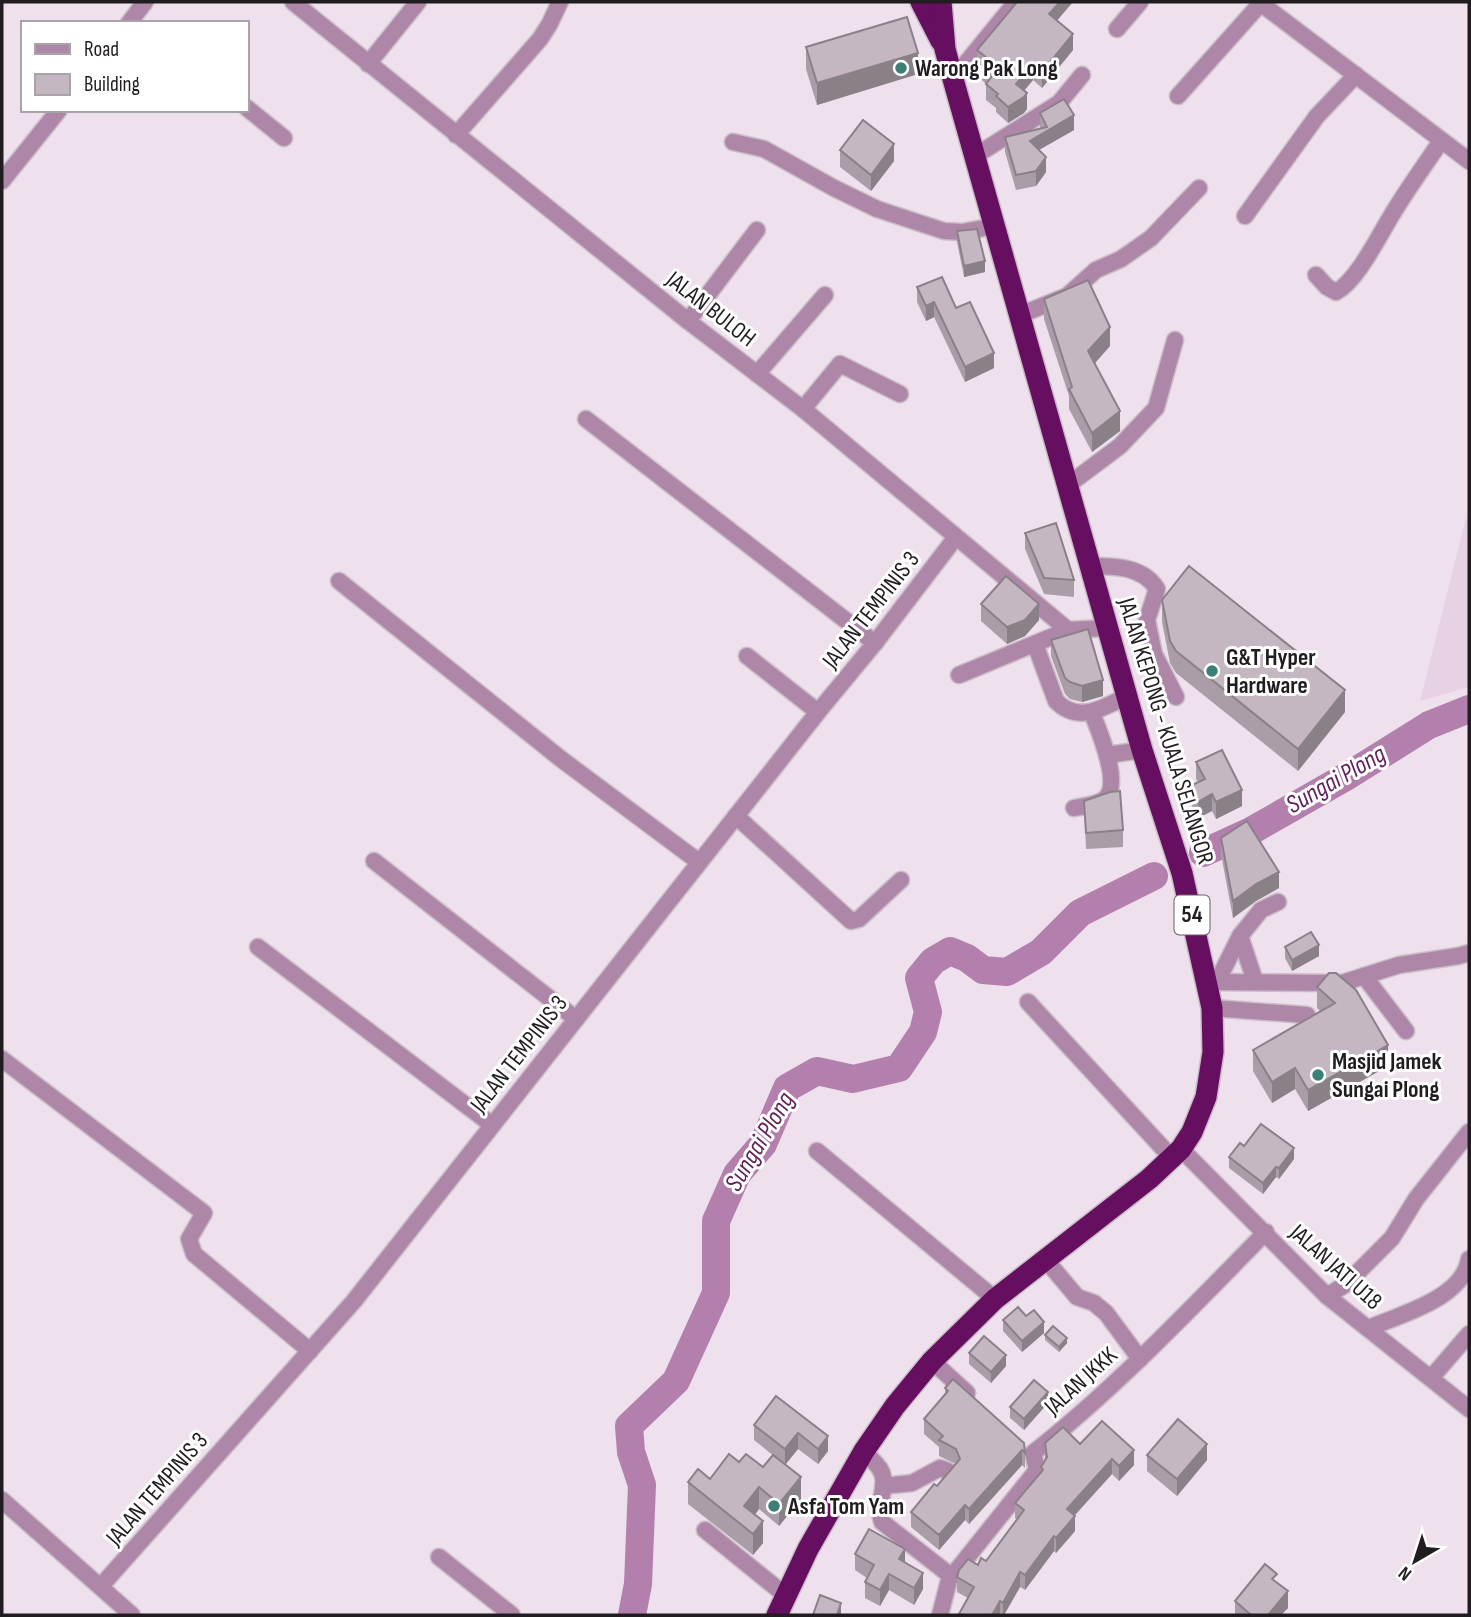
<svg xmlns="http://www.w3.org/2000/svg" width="1471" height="1617" viewBox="0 0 1471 1617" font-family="'Sofia Sans Condensed',sans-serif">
  <rect width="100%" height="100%" fill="#eee0ec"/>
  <polygon fill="#e6d2e3" points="1469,516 1469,687 1420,701 1465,521"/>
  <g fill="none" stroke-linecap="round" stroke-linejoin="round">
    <g stroke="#b37fac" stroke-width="28">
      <polyline points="1203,853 1251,831 1349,775 1429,725 1469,709"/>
      <polyline points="632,1615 638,1584 642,1485 631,1452 629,1426 676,1381 716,1293 716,1221 737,1174 763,1144 787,1088 817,1071 853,1079 899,1068 923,1032 928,1012 919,978 933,961 950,951 967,958 983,970 1007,972 1041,952 1080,913 1154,876"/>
    </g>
    <g stroke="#c9bdc7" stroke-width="19">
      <g id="minor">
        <polyline points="293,2 688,321 803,409 1068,630 1107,628"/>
        <polyline points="1259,2 1469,161"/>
        <polyline points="129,23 145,2"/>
        <polyline points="1117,29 1140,2"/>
        <polyline points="368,64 418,2"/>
        <polyline points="953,79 1016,2"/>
        <polyline points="1178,96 1261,3"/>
        <polyline points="247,108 284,138"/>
        <polyline points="456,135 540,39 549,25 560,2"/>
        <polyline points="733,142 764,149 834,188 877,209 944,231 962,232 995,226"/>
        <polyline points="975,156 1059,103 1082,75"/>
        <polyline points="2,181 59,110"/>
        <polyline points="1245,216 1317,116 1356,75"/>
        <path d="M1316 275 1327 287 1336 292C1358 280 1379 235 1393 213 1408 188 1425 165 1441 141"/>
        <polyline points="1020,315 1067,296 1096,270 1121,259 1151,238 1199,188"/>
        <polyline points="688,321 757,230"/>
        <polyline points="757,374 825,295"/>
        <polyline points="803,409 840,364 900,394"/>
        <polyline points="586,419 875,643"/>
        <polyline points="1068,485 1120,446 1156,408 1175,340"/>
        <path d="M1090 566C1114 566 1143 566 1157 589L1147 620 1154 654 1176 697"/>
        <polyline points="339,581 561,759 699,862"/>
        <path d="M1035 644 1056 701C1078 724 1103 708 1127 696"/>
        <polyline points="747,656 818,712"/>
        <polyline points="959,675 1068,630"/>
        <polyline points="1107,755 1142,750"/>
        <path d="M1074 808C1084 806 1099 805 1106 798 1121 782 1099 731 1092 713"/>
        <polyline points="736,816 851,921 859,919 901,880"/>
        <polyline points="374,861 576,1019"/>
        <polyline points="1240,936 1255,981"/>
        <polyline points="258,947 492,1125"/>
        <polyline points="1364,976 1406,1031"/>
        <polyline points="1207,982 1342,983 1399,965 1458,956 1469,953"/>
        <polyline points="1217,982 1240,936 1261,910 1278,902"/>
        <polyline points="1028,1002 1172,1158"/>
        <polyline points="1212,1008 1307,1015"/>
        <polyline points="2,1059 204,1213 189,1239 194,1254 310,1351"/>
        <polyline points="1181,1149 1327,1296 1469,1409"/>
        <polyline points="817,1151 995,1299"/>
        <polyline points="1045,1259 1077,1297 1094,1303 1106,1313 1140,1359"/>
        <polyline points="1327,1296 1346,1284 1392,1238 1416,1199 1469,1132"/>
        <path d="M1369 1328C1402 1314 1463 1298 1469 1259"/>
        <polyline points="932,1361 967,1393"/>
        <polyline points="1431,1378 1469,1334"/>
        <path d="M864 1451C869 1457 876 1463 880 1469 890 1485 875 1503 882 1522L951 1576"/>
        <polyline points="883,1486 912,1483 940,1468 948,1471"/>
        <polyline points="2,1500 132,1615"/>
        <polyline points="705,1530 785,1595"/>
        <polyline points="439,1557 512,1615"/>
        <polyline points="101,1586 354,1301 818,712 875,643 956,537"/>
        <path d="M940 1615 949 1580 1037 1470 1033 1453C1117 1387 1191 1308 1266 1232"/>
      </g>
    </g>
    <g stroke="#c9bdc7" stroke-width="24">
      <g id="highway">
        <polyline points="921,2 941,41"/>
        <polyline points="777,1615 808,1549 864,1451 895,1406 932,1361 995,1299 1149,1179 1181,1149 1192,1132 1206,1097 1213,1052 1212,1008 1182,873 1142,750 953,79 945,49 941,2"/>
      </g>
    </g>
    <use href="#minor" stroke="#ae87a8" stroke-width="16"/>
    <use href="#highway" stroke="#660f60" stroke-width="21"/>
  </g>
  <g fill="#a99da7">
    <polygon points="1072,2 1072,3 1057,20 1073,50 1042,88 1033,80 1024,91 1027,109 1024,113 1008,123 996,112 996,108 986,100 986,84 982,80 982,70 977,66 977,50"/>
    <polygon points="806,47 918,74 817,105 806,69"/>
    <polygon points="1040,113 1074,130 1039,150 1046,172 1036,186 1016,190 1005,152 1005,137 1040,129"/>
    <polygon points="840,150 894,161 871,191 840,167"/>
    <polygon points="957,231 985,272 964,277 957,242"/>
    <polygon points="917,287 956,308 994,368 965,382 934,317 926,321 917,302"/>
    <polygon points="1044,299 1110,346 1094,364 1120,431 1092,452 1069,409 1069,396 1044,319"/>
    <polygon points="1025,533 1074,580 1074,597 1044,594 1025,549"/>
    <polygon points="1162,600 1345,712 1298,771 1176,673 1170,663 1162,622"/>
    <polygon points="981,604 1039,620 1025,636 1007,644 981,621"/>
    <polygon points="1051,640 1103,696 1082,702 1070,699 1065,694 1051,656"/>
    <polygon points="1196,762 1242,806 1216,819 1212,811 1198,818 1190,802 1190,786 1198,782 1196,779"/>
    <polygon points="1084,801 1123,830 1123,847 1086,849"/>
    <polygon points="1221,838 1279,888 1256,901 1233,918 1221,854"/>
    <polygon points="1285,947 1319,956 1292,971 1285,958"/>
    <polygon points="1329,973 1388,1066 1308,1111 1295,1089 1272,1103 1253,1071 1253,1050 1321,1012 1317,1008 1317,987"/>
    <polygon points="1244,1146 1294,1159 1279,1179 1276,1177 1263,1194 1229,1168 1229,1157"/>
    <polygon points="1026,1316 1044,1333 1022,1352 1003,1331 1003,1320"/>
    <polygon points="1045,1335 1067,1343 1059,1352 1045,1340"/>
    <polygon points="969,1353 1006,1366 991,1383 969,1364"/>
    <polygon points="945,1388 1025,1453 1025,1468 1022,1465 969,1524 965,1520 939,1550 911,1527 911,1512 937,1486 956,1464 939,1456 939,1447 924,1434 924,1419 945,1394"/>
    <polygon points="1048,1403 1024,1430 1010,1418 1010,1407"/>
    <polygon points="754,1425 828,1436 828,1451 818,1464 798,1449 785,1465 754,1440"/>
    <polygon points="1045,1443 1080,1444 1134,1465 1119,1481 1112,1474 1074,1515 1075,1531 1056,1553 1054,1551 1025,1590 1020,1587 1004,1615 959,1615 968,1598 957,1592 957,1577 978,1565 986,1561 1017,1519 1015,1518 1015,1503 1041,1473 1041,1467 1045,1460"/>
    <polygon points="1147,1455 1207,1460 1177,1496 1147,1471"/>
    <polygon points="739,1462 801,1499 779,1526 759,1509 755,1515 763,1543 753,1555 688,1504 688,1482 710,1479"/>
    <polygon points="855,1554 905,1563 923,1589 914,1605 889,1590 880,1606 865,1598 865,1582 867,1578 855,1570"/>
    <polygon points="1277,1582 1288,1608 1281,1615 1235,1615 1235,1601"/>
  </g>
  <g fill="#8a8088">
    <polygon points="1060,2 1072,2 1072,3 1049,30 1049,14"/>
    <polygon points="1073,34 1073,50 1042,88 1042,72"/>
    <polygon points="918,53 918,74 817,105 817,83"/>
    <polygon points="1033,64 1033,80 1016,100 1016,84"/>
    <polygon points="1027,93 1027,109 1024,113 1008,123 1008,107"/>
    <polygon points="1074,115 1074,130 1030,155 1030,141"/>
    <polygon points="894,144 894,161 871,191 871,175"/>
    <polygon points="1046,157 1046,172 1036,186 1036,171"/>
    <polygon points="985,261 985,272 964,277 964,266"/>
    <polygon points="934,302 934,317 926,321 926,306"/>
    <polygon points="1110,327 1110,346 1088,371 1088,351"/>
    <polygon points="994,353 994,368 965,382 965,367"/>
    <polygon points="1120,411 1120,431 1092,452 1092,433"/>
    <polygon points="1039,604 1039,620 1025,636 1007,644 1007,627"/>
    <polygon points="1103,680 1103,696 1082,702 1082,686"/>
    <polygon points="1345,690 1345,712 1298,771 1298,749"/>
    <polygon points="1242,790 1242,806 1216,819 1216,802"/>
    <polygon points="1212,794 1212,811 1198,818 1198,802"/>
    <polygon points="1279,872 1279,888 1256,901 1233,918 1233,901 1256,884"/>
    <polygon points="1319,945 1319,956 1292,971 1292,960"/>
    <polygon points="1388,1045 1388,1066 1308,1111 1308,1090"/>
    <polygon points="1295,1068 1295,1089 1272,1103 1272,1082"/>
    <polygon points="1294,1148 1294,1159 1279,1179 1279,1168"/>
    <polygon points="1276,1167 1276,1177 1263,1194 1263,1183"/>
    <polygon points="1044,1322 1044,1333 1022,1352 1022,1341"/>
    <polygon points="1067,1338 1067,1343 1059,1352 1059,1347"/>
    <polygon points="1006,1355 1006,1366 991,1383 991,1372"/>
    <polygon points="1048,1392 1048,1403 1024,1430 1024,1419"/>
    <polygon points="798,1433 798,1449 785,1465 785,1449"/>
    <polygon points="828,1436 828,1451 818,1464 818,1449"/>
    <polygon points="1207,1444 1207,1460 1177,1496 1177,1479"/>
    <polygon points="1022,1450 1022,1465 969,1524 969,1509"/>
    <polygon points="1134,1450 1134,1465 1119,1481 1119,1466"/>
    <polygon points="1112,1459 1112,1474 1067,1524 1067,1509"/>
    <polygon points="801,1477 801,1499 779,1526 779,1504"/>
    <polygon points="759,1487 759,1509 744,1528 744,1506"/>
    <polygon points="965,1505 965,1520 939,1550 939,1535"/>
    <polygon points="1075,1516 1075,1531 1056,1553 1056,1538"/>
    <polygon points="763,1521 763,1543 753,1555 753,1534"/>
    <polygon points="1054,1536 1054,1551 1025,1590 1025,1575"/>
    <polygon points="905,1549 905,1565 899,1559"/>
    <polygon points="1020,1572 1020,1587 1004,1615 1003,1615 1003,1603"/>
    <polygon points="923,1573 923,1589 914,1605 914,1588"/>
    <polygon points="889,1574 889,1590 880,1606 880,1590"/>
    <polygon points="1288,1591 1288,1608 1281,1615 1268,1615"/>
    <polygon points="1000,1601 1000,1615 992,1615"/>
    <polygon points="841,1603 841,1615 837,1615"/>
  </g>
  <g fill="#c5b7c2" stroke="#8a8088" stroke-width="2">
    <polygon points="1017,2 1060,2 1049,14 1073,34 1042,72 1033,64 1016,84 1027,93 1024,97 1008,107 996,96 998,94 986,84 994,74 982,64 987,58 977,50"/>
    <polygon points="907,17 918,53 817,83 806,47"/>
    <polygon points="1064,99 1074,115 1030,141 1046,157 1036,171 1016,175 1005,137 1047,127 1040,113"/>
    <polygon points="863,120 894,144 871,175 840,150"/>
    <polygon points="977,229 985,261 964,266 957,231"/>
    <polygon points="942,277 956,308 970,302 994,353 965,367 934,302 926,306 917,287"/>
    <polygon points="1088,280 1110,327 1088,351 1120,411 1092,433 1069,389 1072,387 1044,299"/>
    <polygon points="1056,523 1074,580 1044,578 1025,533"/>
    <polygon points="1189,566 1345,690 1298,749 1176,651 1170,641 1162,600"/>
    <polygon points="1006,576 1039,604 1025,620 1007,627 981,604"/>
    <polygon points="1088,629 1103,680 1082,686 1070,682 1065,678 1051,640"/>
    <polygon points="1222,750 1242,790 1216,802 1212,794 1198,802 1190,786 1205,779 1196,762"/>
    <polygon points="1120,791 1123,830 1086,833 1084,801 1110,792"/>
    <polygon points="1247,821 1279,872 1256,884 1233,901 1221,838"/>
    <polygon points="1311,932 1319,945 1292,960 1285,947"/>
    <polygon points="1329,973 1336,973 1356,990 1388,1045 1308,1090 1295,1068 1272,1082 1253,1050 1335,1003 1317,987"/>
    <polygon points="1261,1124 1294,1148 1279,1168 1276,1167 1263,1183 1229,1157 1240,1143 1244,1146"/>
    <polygon points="1018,1307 1026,1316 1034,1310 1044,1322 1022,1341 1003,1320"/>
    <polygon points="1053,1326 1067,1338 1059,1347 1045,1335"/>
    <polygon points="984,1336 1006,1355 991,1372 969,1353"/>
    <polygon points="953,1379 1024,1443 1025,1453 1022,1450 969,1509 965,1505 939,1535 911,1512 934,1484 937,1486 960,1459 956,1449 939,1440 943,1436 924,1419 948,1391 945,1388"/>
    <polygon points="1034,1380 1048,1392 1024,1419 1010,1407"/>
    <polygon points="776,1396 828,1436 818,1449 798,1433 785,1449 754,1425"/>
    <polygon points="1178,1419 1207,1444 1177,1479 1147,1455"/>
    <polygon points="1102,1421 1134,1450 1119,1466 1112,1459 1067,1509 1075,1516 1056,1538 1054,1536 1025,1575 1020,1572 1003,1603 1000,1601 992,1615 962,1615 959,1614 974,1587 957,1577 959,1570 968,1559 978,1565 981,1558 986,1561 1024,1510 1015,1503 1043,1470 1041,1467 1047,1457 1045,1443 1063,1427 1080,1444"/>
    <polygon points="729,1454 739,1462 746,1454 763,1467 773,1455 801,1477 779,1504 759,1487 744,1506 763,1521 753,1534 688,1482 698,1469 710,1479"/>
    <polygon points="869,1529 905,1549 899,1559 923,1573 914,1588 889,1574 880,1590 865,1582 874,1565 855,1554"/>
    <polygon points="1265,1564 1277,1574 1272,1579 1288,1591 1268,1615 1249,1615 1250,1614 1235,1601"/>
    <polygon points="820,1595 841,1603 837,1615 813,1615"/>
  </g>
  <g fill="#3c8075" stroke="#fff" stroke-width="2.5">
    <circle cx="901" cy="68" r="7"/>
    <circle cx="1212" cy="671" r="7"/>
    <circle cx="1318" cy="1075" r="7"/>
    <circle cx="774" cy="1506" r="7"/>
  </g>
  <g text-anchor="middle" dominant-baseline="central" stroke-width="6" stroke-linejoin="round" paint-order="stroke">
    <rect fill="#fff" stroke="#646063" stroke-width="2" x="1174.5" y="895.5" width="35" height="39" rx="5"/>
    <g font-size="23" font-weight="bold" fill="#211c20">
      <text x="1192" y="915">54</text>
    </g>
    <g font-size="24" font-weight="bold" fill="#211c20" stroke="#fff" text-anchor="start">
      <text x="915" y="68">Warong Pak Long</text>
      <text x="1226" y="657">G&amp;T Hyper<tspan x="1226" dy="28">Hardware</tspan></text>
      <text x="1332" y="1061">Masjid Jamek<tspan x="1332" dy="28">Sungai Plong</tspan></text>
      <text x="788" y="1506">Asfa Tom Yam</text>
    </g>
    <g font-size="24" fill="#211c20" stroke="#fff">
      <text transform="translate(711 309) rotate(38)">JALAN BULOH</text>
      <text transform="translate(871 610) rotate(-52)">JALAN TEMPINIS 3</text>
      <text transform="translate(1166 731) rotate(73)">JALAN KEPONG - KUALA SELANGOR</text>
      <text transform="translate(519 1054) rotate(-52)">JALAN TEMPINIS 3</text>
      <text transform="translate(1336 1267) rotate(42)">JALAN JATI U18</text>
      <text transform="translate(1081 1381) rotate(-42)">JALAN JKKK</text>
      <text transform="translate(157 1489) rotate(-49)">JALAN TEMPINIS 3</text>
    </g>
    <g font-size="26" font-style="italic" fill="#62225c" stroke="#fff">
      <text transform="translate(1336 780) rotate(-30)">Sungai Plong</text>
      <text transform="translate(760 1142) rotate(-59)">Sungai Plong</text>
    </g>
  </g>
  <rect width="1471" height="1617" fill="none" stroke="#211c20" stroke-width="7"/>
  <rect x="21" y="21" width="228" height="91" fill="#ffffff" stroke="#a6a4a6" stroke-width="2"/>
  <rect x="35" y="44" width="35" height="10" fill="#ae87a8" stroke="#a6a4a6" stroke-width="2"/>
  <text x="84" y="56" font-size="21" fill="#211c20">Road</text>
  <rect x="35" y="74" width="35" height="21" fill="#c5b7c2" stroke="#a6a4a6" stroke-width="2"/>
  <text x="84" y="91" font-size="21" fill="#211c20">Building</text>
  <g transform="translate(1415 1561) rotate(219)" stroke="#ffffff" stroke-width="5" paint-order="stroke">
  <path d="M0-5L12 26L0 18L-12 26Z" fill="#211c20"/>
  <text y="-10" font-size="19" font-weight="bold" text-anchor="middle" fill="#211c20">N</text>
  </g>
</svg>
